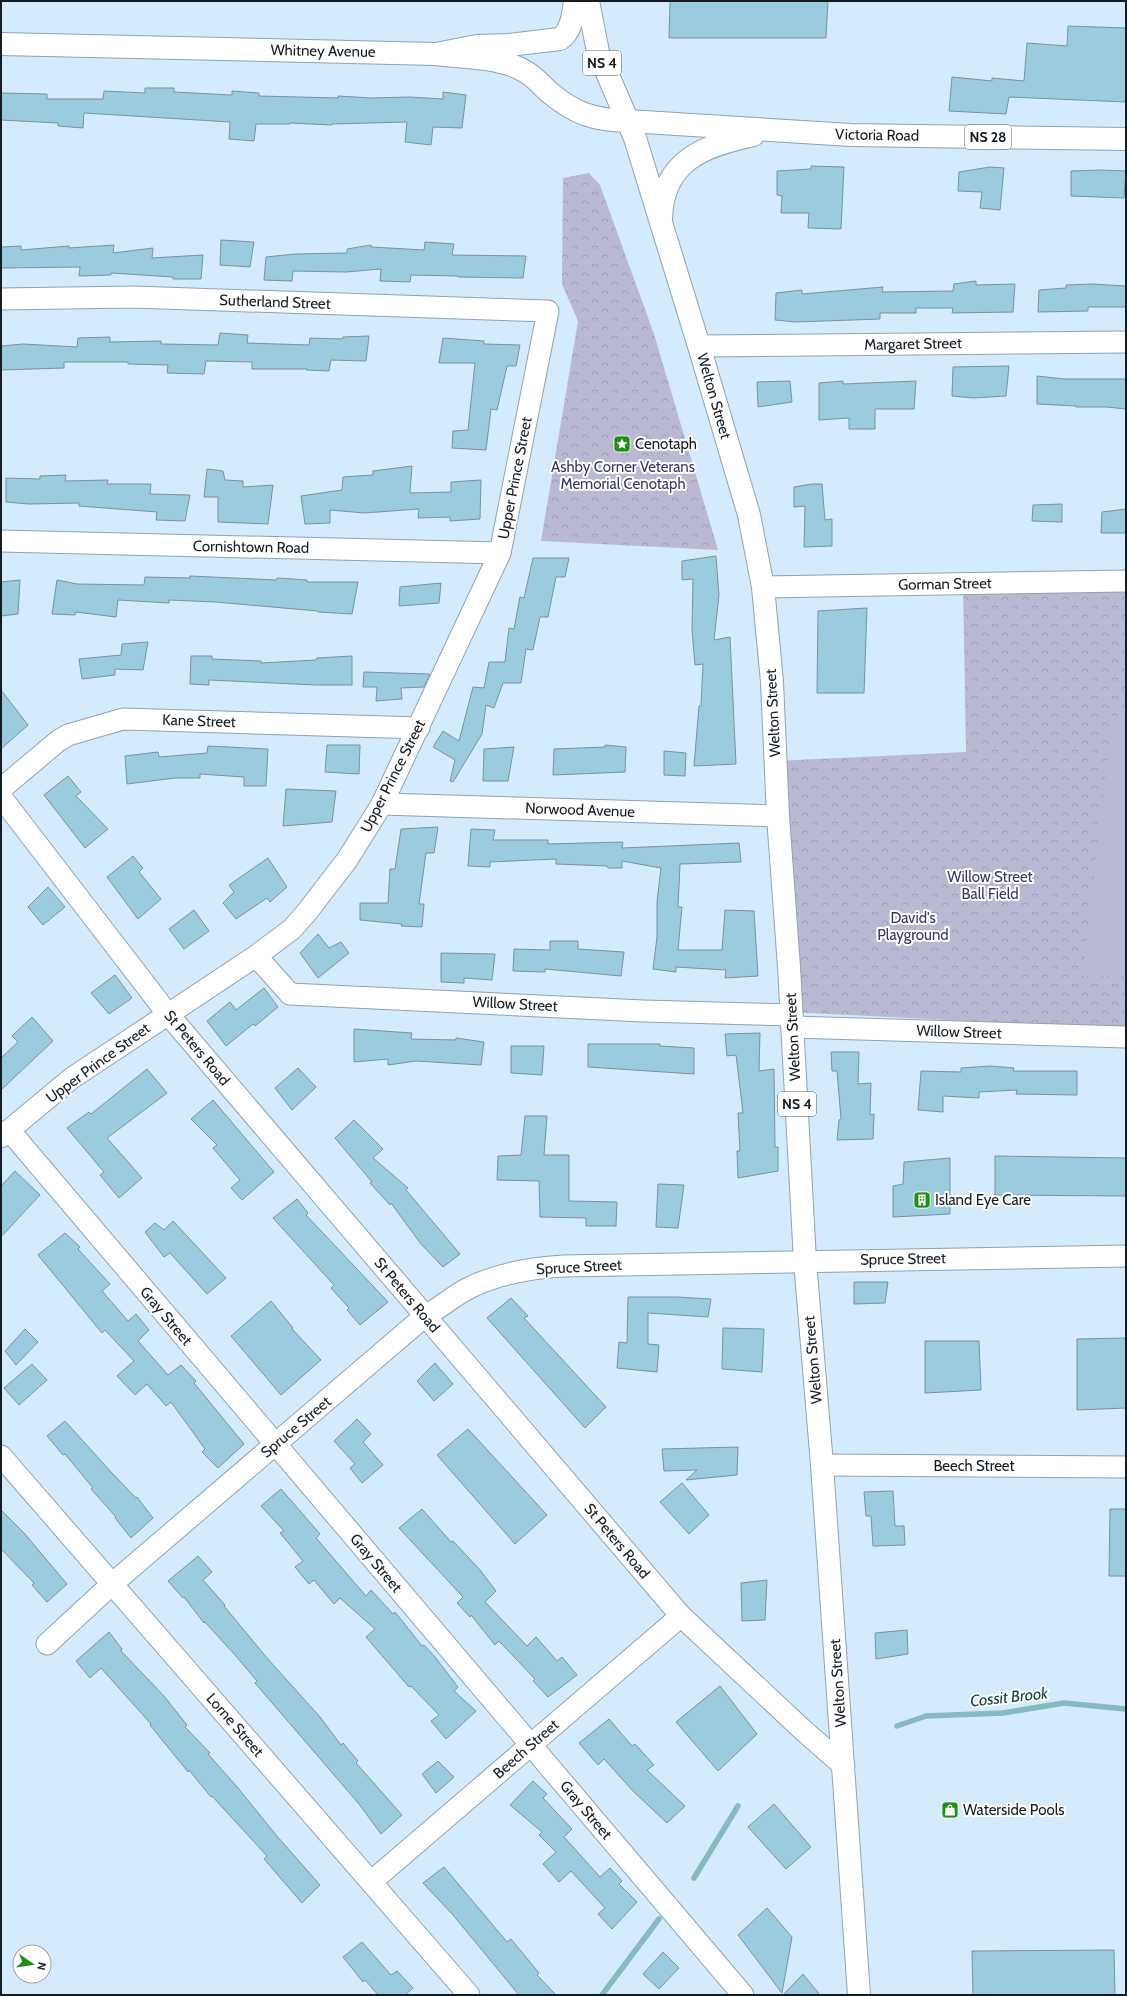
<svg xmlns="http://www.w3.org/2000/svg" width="1127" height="1996" viewBox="0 0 1127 1996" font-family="Cabin,sans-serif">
  <defs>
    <pattern id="park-crowns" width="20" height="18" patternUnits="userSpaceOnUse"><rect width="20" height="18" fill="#b9b9d3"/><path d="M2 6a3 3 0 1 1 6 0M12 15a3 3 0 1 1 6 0" fill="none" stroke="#9e9eb5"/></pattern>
  </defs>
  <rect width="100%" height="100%" fill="#d4eafd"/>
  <g fill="url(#park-crowns)">
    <polygon points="589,173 600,185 654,334 718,550 541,541 578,321 562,284 563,178"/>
    <polygon points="1126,581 1126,1029 790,1012 776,761 966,752 963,584"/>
  </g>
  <polygon fill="#b9b9d3" points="1112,716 1126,716 1126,976 1083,976"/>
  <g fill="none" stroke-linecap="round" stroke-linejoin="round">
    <g stroke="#84bac0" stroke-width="5.5">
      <polyline points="897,1726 926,1716 1003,1713 1064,1703 1126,1709"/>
      <polyline points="694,1878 738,1806"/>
      <polyline points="602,1995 659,1919"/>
    </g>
  </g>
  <g fill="#9bcbde" stroke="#78949f">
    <polygon points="670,1 828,1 826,38 669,38"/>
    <polygon points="1068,26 1126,28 1126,102 1009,97 1006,114 949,111 952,77 992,81 992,78 1024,81 1027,43 1067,46"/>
    <polygon points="145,88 174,88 174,92 232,95 232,91 259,93 259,96 338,98 338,96 372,98 409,97 443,99 443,92 466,95 462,128 433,127 431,145 405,142 407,122 332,124 332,125 290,123 290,124 256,124 254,141 229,139 230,122 84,113 83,128 58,126 58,123 1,120 1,93 47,94 47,99 103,99 104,91 145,93"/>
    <polygon points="811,166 844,167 841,229 808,228 809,213 781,213 782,196 777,195 777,171 811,169"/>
    <polygon points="990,167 1004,168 1000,210 980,208 982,192 958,191 959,172"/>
    <polygon points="1102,170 1126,171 1124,198 1071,196 1071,171"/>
    <polygon points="221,240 254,242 250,267 220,265"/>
    <polygon points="425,242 454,244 452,255 526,256 523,278 458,277 458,276 411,275 410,282 380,281 381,269 346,272 293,271 292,281 264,280 266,257 295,254 347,253 347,249 371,245 371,247 424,250"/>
    <polygon points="114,245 113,253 153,248 152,258 203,255 201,279 173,279 173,277 111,273 111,275 79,276 80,267 1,268 1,247 21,246 21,250 69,246 69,248"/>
    <polygon points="976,281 976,285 1015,284 1013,312 952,313 953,308 916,308 916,313 880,313 880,319 796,322 775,320 776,293 802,290 802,294 883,287 882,292 953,291 954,284"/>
    <polygon points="1092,284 1126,286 1126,307 1088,307 1088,311 1038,312 1039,290 1066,288 1066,285"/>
    <polygon points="220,333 248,335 247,343 309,345 310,338 342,339 343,337 369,336 366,361 331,360 329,371 306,370 307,369 252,369 252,362 206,361 204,374 167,373 168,365 128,364 128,362 64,362 64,368 1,370 1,346 23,344 77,347 78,338 110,337 110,342 161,341 161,344 218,345"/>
    <polygon points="443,338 484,341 484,344 520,345 516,366 507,366 497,410 491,409 486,450 452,448 453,431 468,430 475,363 439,363"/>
    <polygon points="1009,366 1006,396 973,398 952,396 953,367"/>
    <polygon points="1037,376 1064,379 1126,379 1126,409 1107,407 1076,407 1076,406 1037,404"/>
    <polygon points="790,381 792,402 758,407 757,382"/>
    <polygon points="843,381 843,384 916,381 914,409 875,409 875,429 849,429 849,418 819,420 819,383"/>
    <polygon points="412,466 410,493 451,492 451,482 481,480 480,519 450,521 450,517 418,518 419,509 364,513 330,510 330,523 305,524 301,496 342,490 343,477 373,475 373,471"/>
    <polygon points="207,469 223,471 225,480 243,481 243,487 273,485 268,524 218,522 218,497 204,497"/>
    <polygon points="66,475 65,481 108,480 107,484 151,484 150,494 190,495 185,521 156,520 157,512 79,506 79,503 29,504 6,502 6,478 40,479 40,476"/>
    <polygon points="812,484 822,484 825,520 832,519 832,546 804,547 805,506 794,507 794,487"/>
    <polygon points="1062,504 1062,522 1032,521 1033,505"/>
    <polygon points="1126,509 1126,533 1101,533 1102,512"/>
    <polygon points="716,556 719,595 714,640 730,637 736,764 694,766 699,706 701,706 703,664 695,665 692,630 693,579 682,580 682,561"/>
    <polygon points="533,558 569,558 565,577 556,577 548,617 540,617 533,650 526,649 521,683 503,683 494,708 486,705 482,734 453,782 450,781 455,760 433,747 443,731 459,741 473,687 484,688 489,662 505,662 509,628 514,629 520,597 524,598"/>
    <polygon points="190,576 277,580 277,578 307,580 307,582 358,582 352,614 318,612 318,611 215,602 169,600 169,603 118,600 116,617 76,612 75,615 52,614 57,580 77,584 144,585 145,577 190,578"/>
    <polygon points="20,580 18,614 1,616 1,582"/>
    <polygon points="441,583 439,603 399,606 400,587"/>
    <polygon points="867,608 864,693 817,693 818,611"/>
    <polygon points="148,642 143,670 115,669 115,675 82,679 79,659 121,655 122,644"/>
    <polygon points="191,656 212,656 212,659 261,661 261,663 316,660 317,658 352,656 352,685 316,685 209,680 209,685 190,684"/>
    <polygon points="364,672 430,674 424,687 401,688 402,699 376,701 377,687 363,687"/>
    <polygon points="1,690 28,725 1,749"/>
    <polygon points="327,745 360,745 359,774 325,772"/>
    <polygon points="605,745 626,747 625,772 553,775 554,749 605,747"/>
    <polygon points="208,746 268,749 266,786 244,786 244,777 200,774 200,778 175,778 127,784 125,756 158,752 159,757 207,753"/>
    <polygon points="514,747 508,781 483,781 484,749"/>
    <polygon points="664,751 686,753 685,776 664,775"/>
    <polygon points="68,776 81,792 76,796 108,829 85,848 44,795"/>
    <polygon points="286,789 336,791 332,822 283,826"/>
    <polygon points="438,827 434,853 426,853 419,904 424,904 422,927 401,926 402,924 360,920 360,903 388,903 390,869 395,869 401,829"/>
    <polygon points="471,829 495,830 493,840 548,840 548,844 623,842 622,848 739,843 741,862 680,864 678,907 682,907 678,950 722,950 725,910 754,911 758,976 725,978 726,970 676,967 676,972 653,969 657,937 657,902 661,868 622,861 622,868 608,868 607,866 556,864 556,859 490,862 490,867 468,866"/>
    <polygon points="133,856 143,868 139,872 161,899 138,919 107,877"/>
    <polygon points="268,858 287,887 270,902 267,898 236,919 223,903 234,892 229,885"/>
    <polygon points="48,887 65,907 43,925 28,907"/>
    <polygon points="194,910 209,931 184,949 169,929"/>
    <polygon points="318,934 329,948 341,942 349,953 318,978 300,953"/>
    <polygon points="550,941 578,941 578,949 624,952 621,976 545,969 545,972 513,971 514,949 550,950"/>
    <polygon points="441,953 495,954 492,980 464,978 464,983 441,982"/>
    <polygon points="115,975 132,998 109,1014 91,993"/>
    <polygon points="264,988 278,1007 255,1026 253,1024 226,1046 207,1021 230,1002 236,1010"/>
    <polygon points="32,1017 53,1041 1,1090 1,1058 18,1042 12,1036"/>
    <polygon points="354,1029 412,1033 411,1039 456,1040 456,1038 484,1042 481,1065 416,1061 388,1065 388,1059 354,1062"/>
    <polygon points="760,1033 759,1071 774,1069 775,1147 778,1147 778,1171 738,1178 737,1151 740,1151 738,1113 743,1113 736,1055 727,1056 725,1034"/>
    <polygon points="588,1044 660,1044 660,1046 694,1048 694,1074 588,1067"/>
    <polygon points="511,1046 544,1046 542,1075 511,1073"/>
    <polygon points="831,1052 859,1052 858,1084 871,1083 870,1115 874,1114 873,1139 837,1140 839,1120 841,1119 837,1071 832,1071"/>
    <polygon points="990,1066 1014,1068 1013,1071 1077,1071 1077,1095 1016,1094 1017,1090 979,1092 979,1098 943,1096 943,1112 918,1110 921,1071 961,1072 961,1068"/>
    <polygon points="298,1068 316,1087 292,1110 275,1088"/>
    <polygon points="147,1069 167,1093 107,1138 142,1178 119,1198 100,1175 104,1172 67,1128 89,1112 91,1114"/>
    <polygon points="213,1100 274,1172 242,1200 231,1188 240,1180 213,1148 217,1145 191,1119"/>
    <polygon points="525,1116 547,1116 544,1155 569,1155 569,1201 617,1202 616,1226 586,1226 586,1218 540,1217 539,1181 497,1180 498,1156 521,1155"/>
    <polygon points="354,1120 383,1149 373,1158 408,1188 406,1190 460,1254 443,1267 421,1244 391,1203 390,1205 370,1183 372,1182 335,1138"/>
    <polygon points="995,1156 1126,1158 1126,1196 995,1195"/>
    <polygon points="950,1158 950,1214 893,1217 893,1186 903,1184 904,1162"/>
    <polygon points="15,1171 40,1195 1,1237 1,1186"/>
    <polygon points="658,1184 684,1185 678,1228 656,1227"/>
    <polygon points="297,1199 308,1213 306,1215 388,1302 360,1325 347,1310 349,1308 331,1288 334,1285 273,1218"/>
    <polygon points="173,1221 226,1278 207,1294 170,1253 164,1257 145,1232 155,1223 164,1230"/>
    <polygon points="65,1233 80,1247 78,1249 110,1284 102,1291 128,1321 136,1314 149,1330 138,1341 168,1375 181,1365 196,1381 194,1383 244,1444 218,1468 202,1452 205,1449 171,1402 166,1406 147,1384 135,1395 117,1376 134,1361 105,1330 102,1333 38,1255"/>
    <polygon points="854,1282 888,1282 885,1303 854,1304"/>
    <polygon points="628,1297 677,1297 711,1299 708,1317 648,1313 648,1344 659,1345 657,1372 617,1368 619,1342 627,1343"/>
    <polygon points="511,1298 528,1316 524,1318 606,1407 585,1428 487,1318"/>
    <polygon points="271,1301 293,1328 292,1329 321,1360 281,1395 231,1336"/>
    <polygon points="723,1328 764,1329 762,1372 722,1369"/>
    <polygon points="25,1329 38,1342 16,1365 5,1351"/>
    <polygon points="1126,1338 1126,1408 1077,1410 1077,1339"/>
    <polygon points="925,1341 979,1341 981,1390 925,1393"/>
    <polygon points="435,1363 453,1384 434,1401 417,1381"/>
    <polygon points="32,1364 47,1380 19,1405 4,1388"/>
    <polygon points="357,1419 371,1434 363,1442 383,1465 362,1483 350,1468 355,1464 334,1441"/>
    <polygon points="65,1421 111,1472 136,1498 137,1497 153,1518 131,1538 115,1518 116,1517 91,1489 93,1488 65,1454 63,1455 47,1436"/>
    <polygon points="468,1429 547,1515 515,1544 437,1455"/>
    <polygon points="738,1447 737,1475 686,1480 697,1470 664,1471 662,1449"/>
    <polygon points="682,1483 709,1515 689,1534 660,1502"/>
    <polygon points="281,1489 320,1534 316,1538 366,1596 371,1590 393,1614 395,1612 422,1646 424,1645 435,1657 458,1687 454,1691 476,1711 446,1739 431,1721 439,1715 411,1686 409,1687 366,1637 375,1629 340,1598 334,1604 314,1580 309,1584 295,1567 303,1561 280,1533 284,1531 261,1506"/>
    <polygon points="893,1491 895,1526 904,1526 905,1545 873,1546 871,1516 866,1516 864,1492"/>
    <polygon points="422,1509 451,1542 453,1541 480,1570 496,1591 485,1602 527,1646 536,1637 557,1661 562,1657 577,1675 548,1697 533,1681 535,1679 499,1641 495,1645 471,1615 470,1617 457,1603 463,1597 399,1528"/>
    <polygon points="1110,1509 1126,1509 1126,1576 1109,1576"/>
    <polygon points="1,1510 24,1533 67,1584 47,1602 32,1585 34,1583 1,1549"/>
    <polygon points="198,1556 212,1572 203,1580 225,1605 224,1606 267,1658 320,1717 341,1745 343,1743 358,1761 356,1763 402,1815 381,1834 359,1804 255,1683 257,1681 235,1655 205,1622 204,1623 184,1597 183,1598 168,1581"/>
    <polygon points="767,1580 765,1620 742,1621 741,1583"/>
    <polygon points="907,1630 908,1654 876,1659 875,1633"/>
    <polygon points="109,1632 122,1649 121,1651 164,1696 187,1725 185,1727 210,1753 208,1754 238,1788 276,1835 320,1885 302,1903 264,1859 267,1856 212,1796 211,1797 189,1770 188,1772 150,1725 151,1724 101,1668 90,1678 76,1661"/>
    <polygon points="720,1686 757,1734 718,1771 676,1722"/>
    <polygon points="609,1719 632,1746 635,1744 654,1765 647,1770 685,1806 667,1823 633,1791 604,1759 598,1765 579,1743"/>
    <polygon points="438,1761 454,1777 436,1793 422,1774"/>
    <polygon points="533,1781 547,1794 543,1798 572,1829 564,1837 600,1877 610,1868 622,1881 619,1884 637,1902 612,1929 598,1914 605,1908 571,1871 559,1882 543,1864 556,1852 539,1835 542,1832 510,1805"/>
    <polygon points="774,1804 811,1847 786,1869 748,1827"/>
    <polygon points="444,1867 507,1942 511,1939 539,1973 537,1975 556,1995 519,1995 453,1915 423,1883"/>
    <polygon points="767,1908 792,1937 782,1993 738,1935"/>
    <polygon points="362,1942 391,1975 397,1971 413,1988 405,1995 378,1995 365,1980 363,1982 343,1957"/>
    <polygon points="1114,1950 1115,1995 973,1995 972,1951"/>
    <polygon points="663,1952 679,1968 659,1989 643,1974"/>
    <polygon points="803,1974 820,1995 783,1995"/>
  </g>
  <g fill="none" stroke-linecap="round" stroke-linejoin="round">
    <g stroke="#8ea3b5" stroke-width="23">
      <g id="street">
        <polyline points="1,299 133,297 548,311 500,553 382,804 347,860 307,912 292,929 256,956 72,1078 1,1137"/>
        <polyline points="699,346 1126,342"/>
        <polyline points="1,541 500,553"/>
        <polyline points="763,587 1126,581"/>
        <polyline points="1,789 58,741 68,735 123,719 419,728"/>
        <polyline points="1,797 167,1013 681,1616 804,1731 844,1766"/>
        <polyline points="382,804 778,816"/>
        <polyline points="256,956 290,994 643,1011 792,1015"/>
        <polyline points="792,1027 1126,1037"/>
        <polyline points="9,1130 743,1995"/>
        <polyline points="1,1456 469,1995"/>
        <polyline points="822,1465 1126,1467"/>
        <path d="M47 1644 112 1584 425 1316C440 1308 452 1297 467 1289 496 1274 531 1268 563 1266L1126 1256"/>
        <polyline points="371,1882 681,1616"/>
      </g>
    </g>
    <g stroke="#8ea3b5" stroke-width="24">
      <path id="secondary" d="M1 44 436 54C466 58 500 56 526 72 535 77 542 86 549 92 575 114 594 120 628 121"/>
    </g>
    <g stroke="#8ea3b5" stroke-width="24">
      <g id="primary">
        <polyline points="588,1 598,52 635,138 699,346 749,515 763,587 772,682 778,816 789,967 805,1261 822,1465 859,1995"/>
        <path d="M436 54 477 46 508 45 560 39C572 31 573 14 575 1"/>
        <polyline points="628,121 851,135 1126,139"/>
        <path d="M661 218C663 160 704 146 753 135"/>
      </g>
    </g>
    <use href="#street" stroke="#fff" stroke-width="21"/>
    <use href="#secondary" stroke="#fff" stroke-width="22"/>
    <use href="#primary" stroke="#fff" stroke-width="22"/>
  </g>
  <defs>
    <g id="sight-square" transform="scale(0.9)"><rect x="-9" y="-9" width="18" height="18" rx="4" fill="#208f17" stroke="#fff"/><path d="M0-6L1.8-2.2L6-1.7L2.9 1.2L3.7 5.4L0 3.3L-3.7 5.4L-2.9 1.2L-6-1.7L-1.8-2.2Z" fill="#fff"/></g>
    <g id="building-square" transform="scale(0.9)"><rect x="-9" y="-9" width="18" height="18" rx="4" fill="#208f17" stroke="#fff"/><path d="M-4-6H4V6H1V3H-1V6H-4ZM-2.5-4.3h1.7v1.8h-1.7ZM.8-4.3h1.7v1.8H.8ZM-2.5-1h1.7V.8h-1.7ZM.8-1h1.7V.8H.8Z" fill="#fff"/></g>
    <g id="shop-square" transform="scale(0.9)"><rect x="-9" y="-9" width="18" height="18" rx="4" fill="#208f17" stroke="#fff"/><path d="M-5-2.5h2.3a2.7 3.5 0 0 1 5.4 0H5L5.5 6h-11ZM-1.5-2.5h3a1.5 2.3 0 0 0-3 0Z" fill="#fff"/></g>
  </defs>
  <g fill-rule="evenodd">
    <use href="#sight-square" x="622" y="444"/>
    <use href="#building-square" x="922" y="1200"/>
    <use href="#shop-square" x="950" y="1810"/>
  </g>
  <g text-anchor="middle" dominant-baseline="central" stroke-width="4" stroke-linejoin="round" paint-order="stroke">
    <g fill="#fff" stroke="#5a6065" stroke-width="1">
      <rect x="583" y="51" width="38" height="24" rx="3"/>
      <rect x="965" y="125" width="46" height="24" rx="3"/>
      <rect x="778" y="1092" width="38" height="24" rx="3"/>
    </g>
    <g font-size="14" font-weight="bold" fill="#141c23">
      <text x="602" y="63">NS 4</text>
      <text x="988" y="137">NS 28</text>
      <text x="797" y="1104">NS 4</text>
    </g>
    <g font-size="15" fill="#141c23" stroke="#fff">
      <text transform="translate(323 51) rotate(1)">Whitney Avenue</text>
      <text transform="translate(877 135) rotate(1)">Victoria Road</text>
      <text transform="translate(275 302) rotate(2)">Sutherland Street</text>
      <text transform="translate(913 344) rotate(-1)">Margaret Street</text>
      <text transform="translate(714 396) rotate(74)">Welton Street</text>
      <text transform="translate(515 478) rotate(-79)">Upper Prince Street</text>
      <text transform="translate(251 547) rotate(1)">Cornishtown Road</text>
      <text transform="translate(945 584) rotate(-1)">Gorman Street</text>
      <text transform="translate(773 713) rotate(-93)">Welton Street</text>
      <text transform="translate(199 721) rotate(2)">Kane Street</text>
      <text transform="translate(393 776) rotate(-63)">Upper Prince Street</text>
      <text transform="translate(580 810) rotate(2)">Norwood Avenue</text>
      <text transform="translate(515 1004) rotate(3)">Willow Street</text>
      <text transform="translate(959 1032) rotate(2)">Willow Street</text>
      <text transform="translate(793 1037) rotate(-93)">Welton Street</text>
      <text transform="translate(197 1048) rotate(50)">St Peters Road</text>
      <text transform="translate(98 1063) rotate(-36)">Upper Prince Street</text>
      <text transform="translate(903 1259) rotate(-1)">Spruce Street</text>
      <text transform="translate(579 1267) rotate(-3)">Spruce Street</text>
      <text transform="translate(407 1295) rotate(50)">St Peters Road</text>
      <text transform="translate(166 1316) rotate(50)">Gray Street</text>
      <text transform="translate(813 1360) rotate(-95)">Welton Street</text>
      <text transform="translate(296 1427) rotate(-40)">Spruce Street</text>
      <text x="974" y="1466">Beech Street</text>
      <text transform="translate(617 1541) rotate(50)">St Peters Road</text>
      <text transform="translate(376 1563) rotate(50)">Gray Street</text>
      <text transform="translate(838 1683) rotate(-94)">Welton Street</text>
      <text transform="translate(235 1725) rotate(49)">Lorne Street</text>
      <text transform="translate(526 1749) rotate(-41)">Beech Street</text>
      <text transform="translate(586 1810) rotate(50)">Gray Street</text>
    </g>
    <g font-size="15" fill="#141c23" stroke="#fff" text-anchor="start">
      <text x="635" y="444">Cenotaph</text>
      <text x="935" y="1200">Island Eye Care</text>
      <text x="963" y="1810">Waterside Pools</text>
    </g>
    <g font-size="15" fill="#3a3569" stroke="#fff">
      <text x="623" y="467">Ashby Corner Veterans<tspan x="623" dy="17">Memorial Cenotaph</tspan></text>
      <text x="990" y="877">Willow Street<tspan x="990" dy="17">Ball Field</tspan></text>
      <text x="913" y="918">David's<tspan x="913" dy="17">Playground</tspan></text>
    </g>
    <g font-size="16" font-style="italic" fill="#104347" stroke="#fff">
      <text transform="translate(1009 1697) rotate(-6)">Cossit Brook</text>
    </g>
  </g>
  <rect width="1127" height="1996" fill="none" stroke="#141c23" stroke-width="4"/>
  <g transform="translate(32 1964) rotate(103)"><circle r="19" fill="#ffffff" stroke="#a1a4a7"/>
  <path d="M0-3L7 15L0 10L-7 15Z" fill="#208f17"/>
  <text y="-6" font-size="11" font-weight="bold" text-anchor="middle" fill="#141c23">N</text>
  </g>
</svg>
